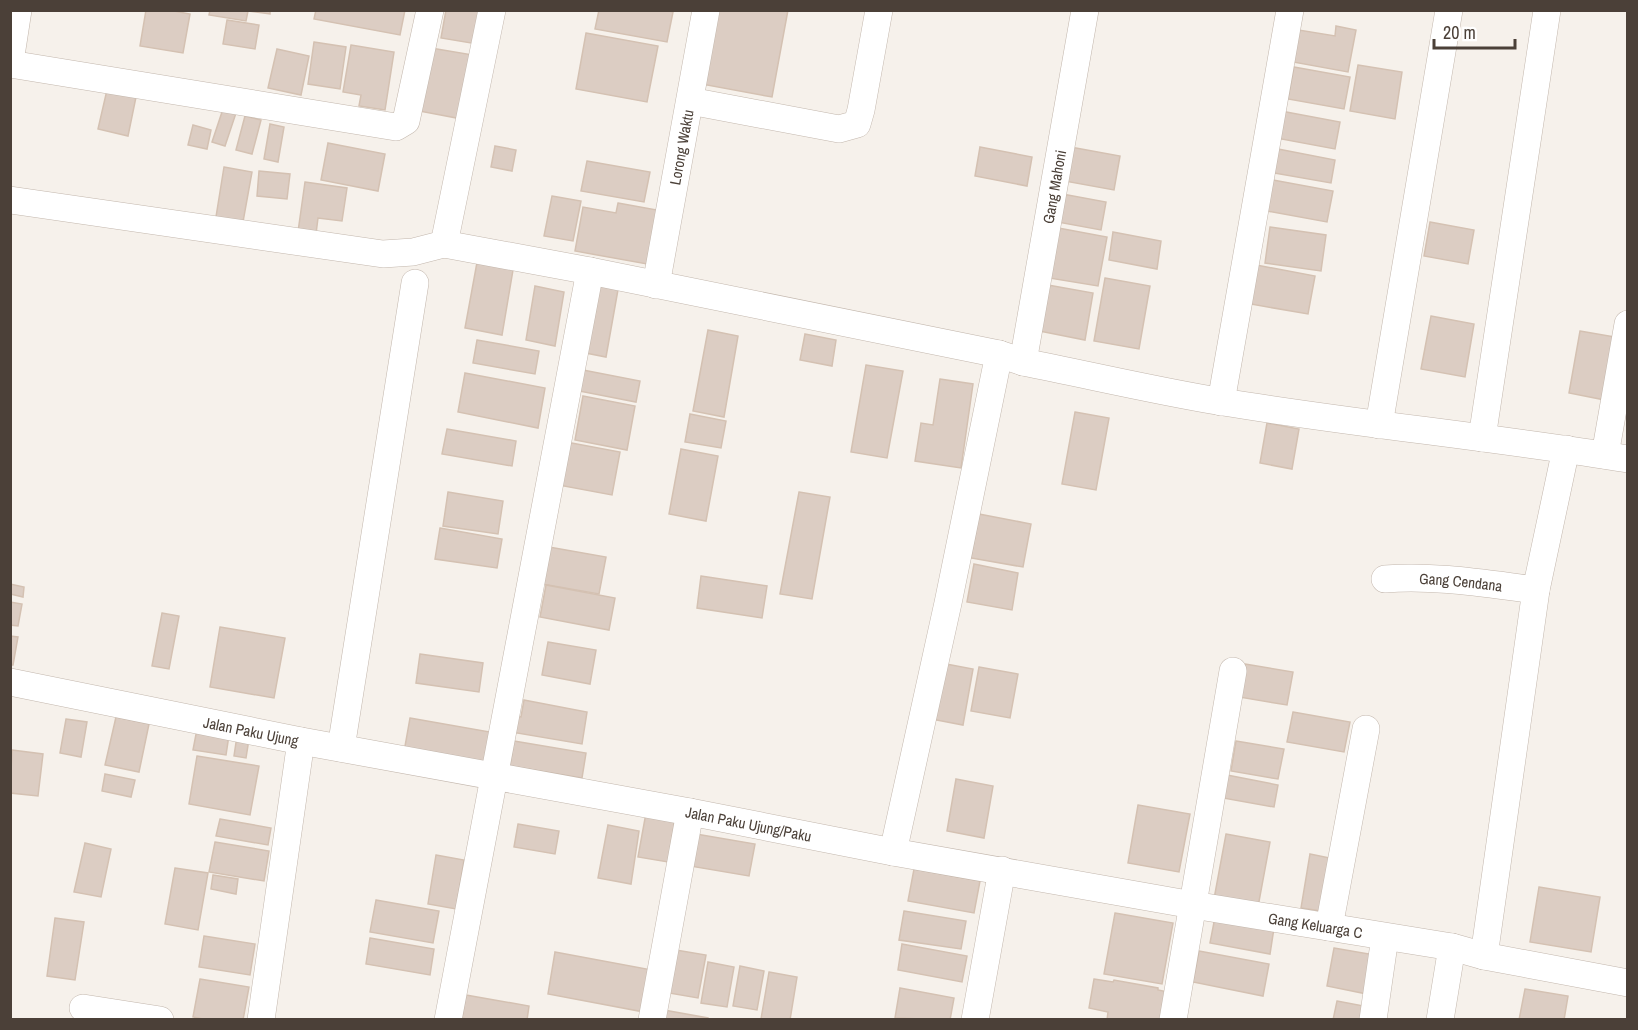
<svg xmlns="http://www.w3.org/2000/svg" width="1638" height="1030" viewBox="0 0 1638 1030" font-family="'Archivo Narrow',sans-serif">
  <rect width="100%" height="100%" fill="#f6f1eb"/>
  <g fill="#dccdc3" stroke="#d4c1b2" stroke-width="1.5">
    <polygon points="146,10 169,10 190,14 183,53 140,46"/>
    <polygon points="210,10 270,10 270,14 248,11 246,21 209,15"/>
    <polygon points="316,10 405,10 400,35 314,19"/>
    <polygon points="446,10 483,10 477,44 441,38"/>
    <polygon points="599,10 665,10 673,12 667,42 595,29"/>
    <polygon points="709,10 788,10 772,97 696,83"/>
    <polygon points="227,20 259,25 255,49 223,44"/>
    <polygon points="1336,26 1356,30 1348,72 1293,62 1299,30 1335,36"/>
    <polygon points="586,33 658,46 647,102 576,89"/>
    <polygon points="314,42 346,47 340,89 308,84"/>
    <polygon points="351,45 394,52 385,110 359,106 361,95 343,92"/>
    <polygon points="431,48 473,55 462,119 419,111"/>
    <polygon points="277,49 309,56 301,95 268,88"/>
    <polygon points="1358,65 1402,72 1395,119 1350,111"/>
    <polygon points="1294,67 1350,77 1344,109 1288,99"/>
    <polygon points="107,90 136,97 128,136 98,129"/>
    <polygon points="224,106 237,110 225,146 212,142"/>
    <polygon points="1281,111 1340,122 1335,149 1276,138"/>
    <polygon points="245,116 261,120 252,154 236,150"/>
    <polygon points="270,124 284,127 278,162 264,159"/>
    <polygon points="193,125 211,130 207,149 188,145"/>
    <polygon points="328,143 385,154 378,191 321,180"/>
    <polygon points="495,146 516,150 512,171 491,167"/>
    <polygon points="1065,146 1120,156 1114,190 1059,180"/>
    <polygon points="980,147 1032,157 1027,186 975,176"/>
    <polygon points="1273,148 1335,160 1331,183 1269,172"/>
    <polygon points="587,161 650,172 644,202 581,191"/>
    <polygon points="224,167 252,172 243,222 216,217"/>
    <polygon points="259,171 290,174 287,199 257,196"/>
    <polygon points="1273,180 1333,191 1327,222 1267,211"/>
    <polygon points="305,182 347,188 342,221 318,218 315,242 297,239"/>
    <polygon points="1057,193 1106,202 1101,230 1052,221"/>
    <polygon points="552,196 581,201 573,241 544,236"/>
    <polygon points="618,203 657,210 647,264 575,251 583,207 616,213"/>
    <polygon points="1430,222 1474,230 1468,264 1424,256"/>
    <polygon points="1053,227 1107,237 1098,286 1043,277"/>
    <polygon points="1270,227 1326,235 1321,271 1265,263"/>
    <polygon points="1113,232 1161,241 1157,269 1109,260"/>
    <polygon points="478,257 514,264 502,335 465,328"/>
    <polygon points="1251,264 1315,276 1308,314 1245,303"/>
    <polygon points="1105,278 1150,286 1139,349 1094,341"/>
    <polygon points="593,279 619,284 606,357 580,352"/>
    <polygon points="1048,285 1093,293 1085,340 1039,331"/>
    <polygon points="535,286 564,292 555,346 526,340"/>
    <polygon points="1431,316 1474,324 1465,377 1421,369"/>
    <polygon points="708,330 738,336 724,417 693,411"/>
    <polygon points="1580,331 1621,338 1610,401 1569,393"/>
    <polygon points="805,334 836,340 832,366 800,360"/>
    <polygon points="477,340 539,351 535,374 473,363"/>
    <polygon points="866,365 903,371 887,458 851,452"/>
    <polygon points="583,370 640,381 636,402 579,391"/>
    <polygon points="465,373 545,388 538,428 458,412"/>
    <polygon points="940,379 973,384 961,468 915,461 921,423 933,425"/>
    <polygon points="583,396 635,406 627,450 575,440"/>
    <polygon points="1075,412 1109,418 1096,490 1062,484"/>
    <polygon points="690,414 726,421 721,448 685,442"/>
    <polygon points="1267,423 1299,429 1292,469 1260,463"/>
    <polygon points="447,429 516,441 512,466 442,454"/>
    <polygon points="561,441 620,452 612,495 553,484"/>
    <polygon points="681,449 718,456 706,521 669,514"/>
    <polygon points="448,492 503,501 498,534 443,526"/>
    <polygon points="799,492 830,497 812,599 780,594"/>
    <polygon points="979,514 1031,524 1023,567 971,558"/>
    <polygon points="440,528 502,539 497,568 435,559"/>
    <polygon points="549,547 606,557 599,594 542,584"/>
    <polygon points="974,564 1018,573 1012,610 967,602"/>
    <polygon points="701,576 767,586 762,618 697,608"/>
    <polygon points="10,584 24,587 23,597 10,594"/>
    <polygon points="546,585 615,598 609,630 540,617"/>
    <polygon points="10,602 22,604 18,626 10,625"/>
    <polygon points="162,613 179,616 169,669 152,666"/>
    <polygon points="220,627 285,638 274,698 210,687"/>
    <polygon points="10,636 18,637 13,665 10,665"/>
    <polygon points="548,642 596,650 590,684 542,675"/>
    <polygon points="420,654 483,663 479,692 416,683"/>
    <polygon points="941,663 973,669 963,725 931,719"/>
    <polygon points="1245,664 1293,672 1287,705 1239,697"/>
    <polygon points="979,667 1018,674 1010,718 971,711"/>
    <polygon points="524,700 587,712 582,744 511,732 514,716 521,717"/>
    <polygon points="1293,712 1350,722 1344,752 1287,742"/>
    <polygon points="116,717 149,724 139,772 105,765"/>
    <polygon points="410,718 490,732 484,766 404,752"/>
    <polygon points="66,719 87,722 81,757 60,753"/>
    <polygon points="197,729 229,735 226,755 193,750"/>
    <polygon points="237,736 249,739 246,758 234,756"/>
    <polygon points="514,741 586,753 582,778 510,766"/>
    <polygon points="1236,741 1284,749 1278,779 1231,771"/>
    <polygon points="12,750 43,754 38,796 10,793"/>
    <polygon points="197,756 259,766 250,815 189,804"/>
    <polygon points="105,774 135,780 131,797 102,791"/>
    <polygon points="1227,775 1278,785 1274,807 1223,798"/>
    <polygon points="956,779 993,786 984,838 947,831"/>
    <polygon points="1138,805 1190,814 1179,872 1128,863"/>
    <polygon points="646,813 675,819 668,862 638,857"/>
    <polygon points="220,819 271,828 268,845 216,836"/>
    <polygon points="518,824 559,831 555,854 514,847"/>
    <polygon points="608,825 639,831 631,884 598,878"/>
    <polygon points="696,834 755,844 749,876 690,866"/>
    <polygon points="1226,834 1270,842 1258,907 1214,899"/>
    <polygon points="215,842 269,851 264,881 209,872"/>
    <polygon points="85,843 111,849 101,897 74,892"/>
    <polygon points="1310,854 1330,858 1321,911 1301,908"/>
    <polygon points="436,855 464,860 456,909 428,904"/>
    <polygon points="175,868 208,873 198,930 165,924"/>
    <polygon points="914,869 980,881 974,913 908,901"/>
    <polygon points="213,875 238,879 236,894 211,889"/>
    <polygon points="1539,887 1600,897 1591,952 1530,942"/>
    <polygon points="376,900 439,911 433,943 370,932"/>
    <polygon points="904,911 966,921 961,949 899,940"/>
    <polygon points="1115,913 1173,923 1162,984 1104,974"/>
    <polygon points="1215,917 1274,928 1270,954 1210,943"/>
    <polygon points="55,918 84,922 75,980 47,976"/>
    <polygon points="204,936 255,944 250,975 199,967"/>
    <polygon points="370,938 434,949 430,975 366,964"/>
    <polygon points="902,944 967,956 962,982 898,970"/>
    <polygon points="1334,948 1375,955 1367,994 1327,986"/>
    <polygon points="670,949 706,955 698,998 663,992"/>
    <polygon points="1199,951 1269,964 1263,996 1193,982"/>
    <polygon points="555,952 652,970 644,1012 548,994"/>
    <polygon points="708,962 734,967 727,1007 701,1003"/>
    <polygon points="740,966 764,971 757,1010 733,1006"/>
    <polygon points="769,972 797,977 790,1020 761,1019"/>
    <polygon points="200,979 249,987 243,1020 208,1020 193,1017"/>
    <polygon points="1094,979 1113,982 1114,980 1158,988 1158,990 1168,992 1162,1020 1107,1020 1108,1012 1089,1008"/>
    <polygon points="900,988 954,998 950,1020 895,1018"/>
    <polygon points="1525,989 1568,996 1564,1020 1519,1020"/>
    <polygon points="466,995 529,1006 527,1020 470,1020 462,1018"/>
    <polygon points="1337,1001 1369,1007 1367,1020 1333,1020"/>
    <polygon points="664,1010 708,1018 708,1020 662,1020"/>
  </g>
  <g fill="none" stroke-linecap="round" stroke-linejoin="round">
    <g stroke="#c3b7ad" stroke-width="28">
      <g id="minor">
        <polyline points="10,62 18,10"/>
        <polyline points="10,64 396,127 406,121 430,10"/>
        <polyline points="690,101 839,129 857,124 861,110 879,10"/>
        <path d="M10 200 383 254 413 252 444 244 590 271 999 354 1023 362C1089 375 1156 391 1223 402 1357 424 1493 437 1628 459"/>
        <polyline points="444,244 492,10"/>
        <path id="s1" d="M656 285 706 10"/>
        <path id="s2" d="M1023 362 1085 10"/>
        <polyline points="1221,402 1290,10"/>
        <polyline points="1379,425 1449,10"/>
        <polyline points="1482,438 1547,10"/>
        <polyline points="1605,455 1628,324"/>
        <path id="s3" d="M1385 579C1436 575 1487 584 1536 590"/>
        <path id="s4" d="M10 682 301 741 690 812 893 852 1193 905 1452 947 1484 956 1628 983"/>
        <polyline points="341,748 415,283"/>
        <polyline points="893,852 948,603 999,354"/>
        <polyline points="1329,927 1366,729"/>
        <polyline points="1484,956 1536,590 1566,449"/>
        <polyline points="83,1008 160,1020"/>
        <polyline points="261,1020 301,741"/>
        <polyline points="448,1020 590,271"/>
        <polyline points="652,1020 690,812"/>
        <polyline points="975,1020 1002,870"/>
        <polyline points="1173,1020 1233,671"/>
        <polyline points="1373,1020 1385,937"/>
        <polyline points="1440,1020 1452,947"/>
      </g>
    </g>
    <use href="#minor" stroke="#fff" stroke-width="27"/>
  </g>
  <g text-anchor="middle" dominant-baseline="central" stroke-width="5" stroke-linejoin="round" paint-order="stroke">
    <g font-size="15" fill="#4b4038" stroke="#fff">
      <text stroke="none"><textPath href="#s1" startOffset="140">Lorong Waktu</textPath></text>
      <text stroke="none"><textPath href="#s2" startOffset="178">Gang Mahoni</textPath></text>
      <text stroke="none"><textPath href="#s3" startOffset="76">Gang Cendana</textPath></text>
      <text stroke="none"><textPath href="#s4" startOffset="246">Jalan Paku Ujung</textPath></text>
      <text stroke="none"><textPath href="#s4" startOffset="752">Jalan Paku Ujung/Paku</textPath></text>
      <text stroke="none"><textPath href="#s4" startOffset="1328">Gang Keluarga C</textPath></text>
    </g>
  </g>
  <rect width="1638" height="1030" fill="none" stroke="#4b4038" stroke-width="24"/>
  <path d="M1434 39v9h81v-9" fill="none" stroke="#4b4038" stroke-width="3"/>
  <text x="1443" y="39" font-size="18" fill="#4b4038" stroke="#ffffff" stroke-width="4.5" paint-order="stroke">20 m</text>
</svg>
